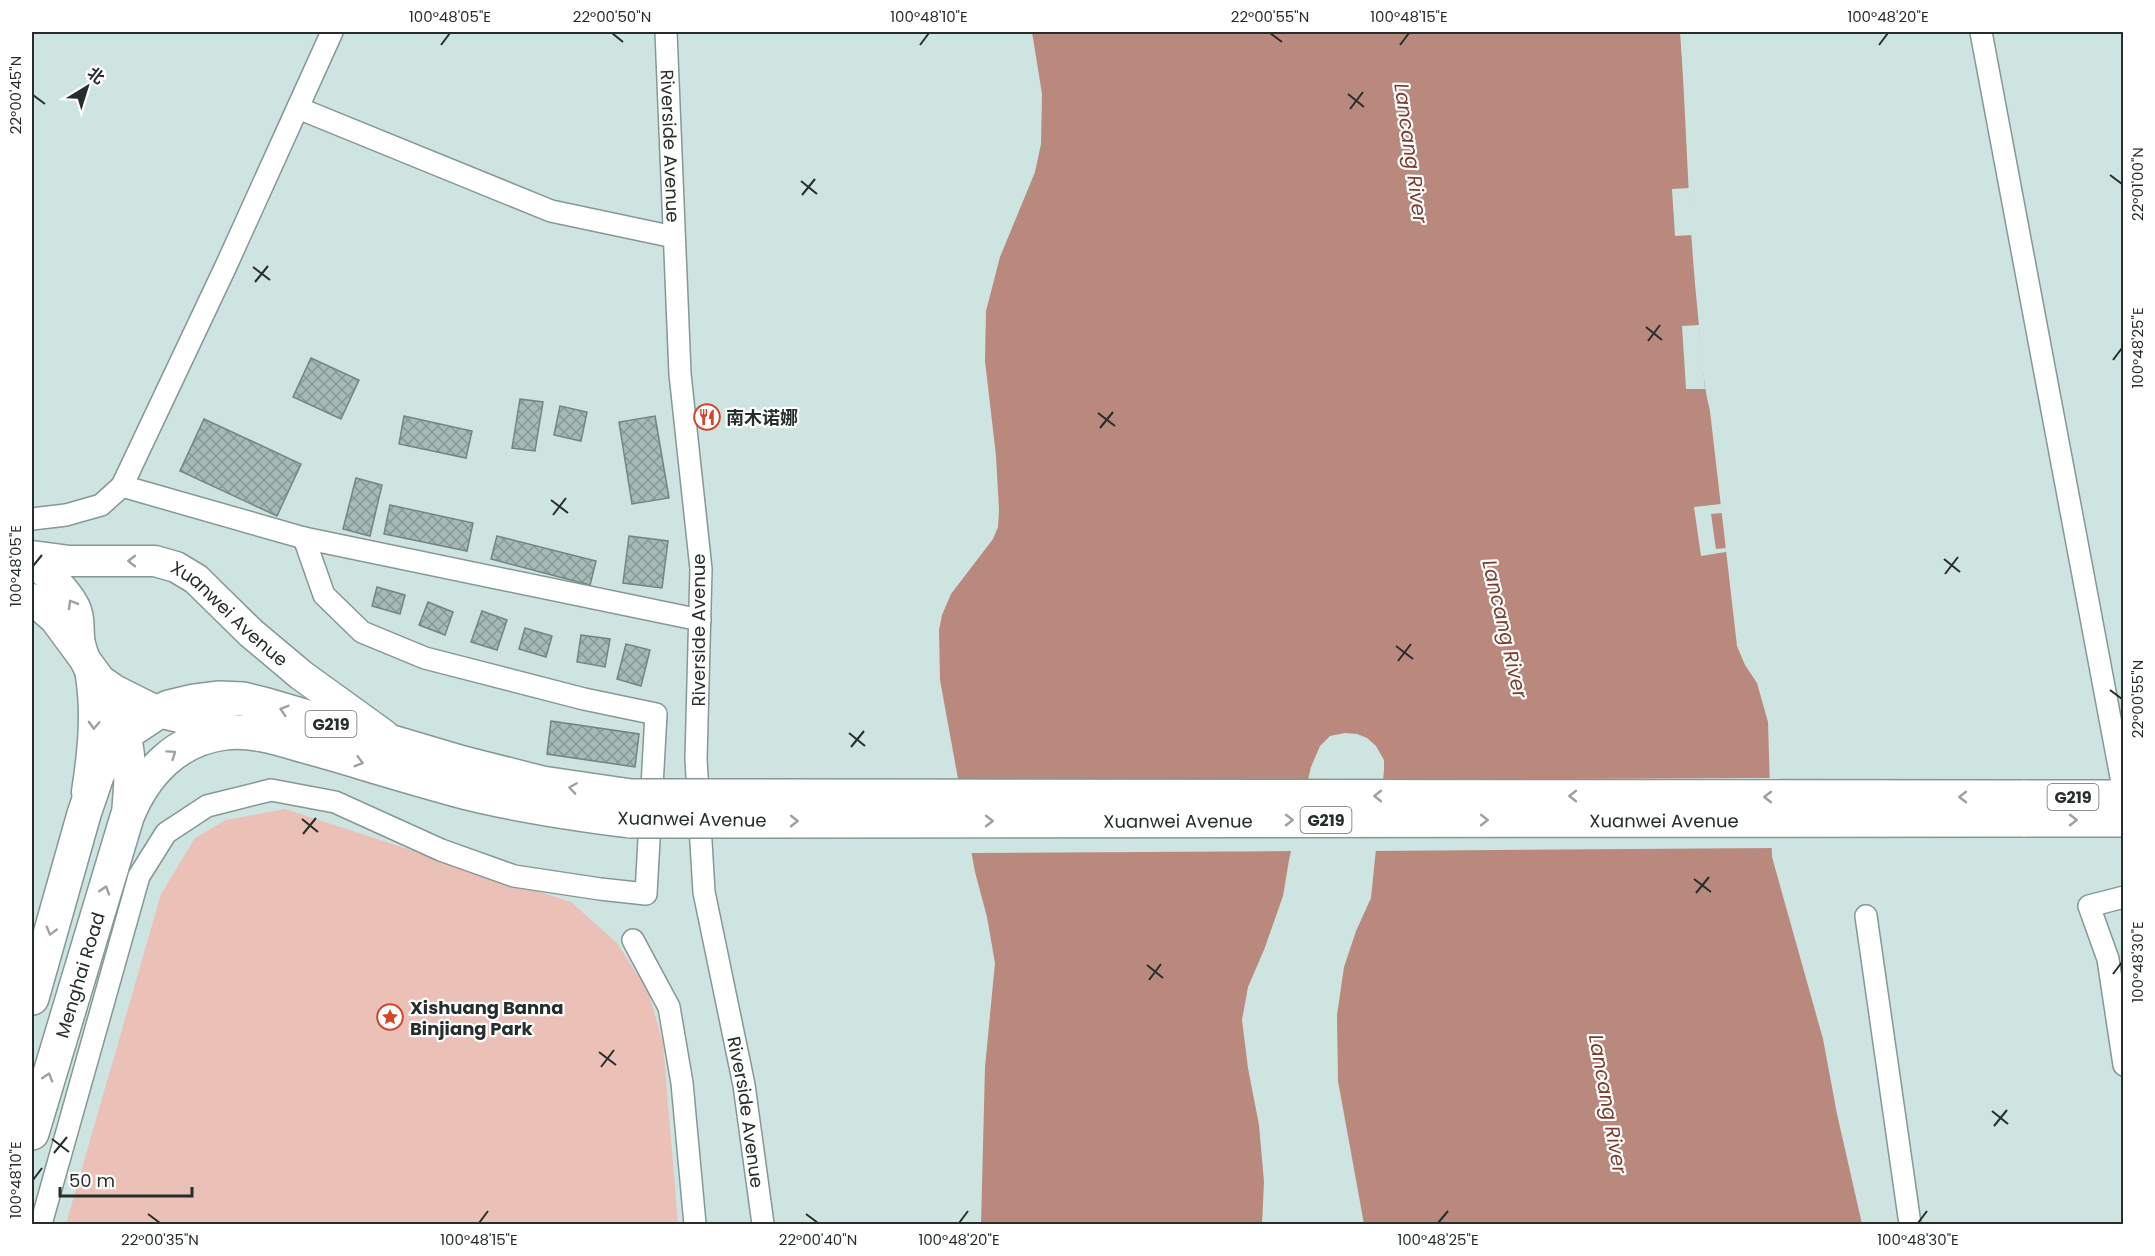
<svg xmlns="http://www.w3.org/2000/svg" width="2155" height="1256" viewBox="0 0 2155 1256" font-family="Poppins,'Noto Sans SC',sans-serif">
  <defs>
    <pattern id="building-cross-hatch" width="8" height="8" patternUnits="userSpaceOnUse" patternTransform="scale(1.5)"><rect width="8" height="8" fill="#a5bab6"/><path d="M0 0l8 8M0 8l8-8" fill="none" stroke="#869894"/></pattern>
  </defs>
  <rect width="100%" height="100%" fill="#cee4e0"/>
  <polygon fill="#ebc0b6" points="285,809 571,902 617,943 648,991 663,1043 678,1224 66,1224 161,894 195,838 226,820"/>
  <path fill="#ba897d" d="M1032 32H1680C1687 126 1688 221 1698 315 1701 347 1702 379 1710 411L1737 646 1745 665 1757 683 1768 722 1772 857 1823 1039 1837 1114 1862 1224H1364L1338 1081 1337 1015 1344 967 1356 931 1371 898 1384 770V760L1376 746 1367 738 1357 734 1345 733 1330 736 1320 746 1311 767 1289 860 1283 896 1264 950 1248 987 1242 1020 1248 1068 1259 1125 1264 1182 1262 1224H981L985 1067 995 963 987 917 975 872 940 680 939 630 942 615 951 594 993 539 998 527 999 510 996 456 985 361 986 311 1000 257 1035 172 1041 144 1042 94Z"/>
  <g fill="#cee4e0">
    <polygon points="1689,188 1692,235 1675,236 1672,189"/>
    <polygon points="1699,325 1705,389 1686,389 1682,326"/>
    <polygon points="1721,504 1722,513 1711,514 1716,549 1726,548 1726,552 1701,556 1694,507"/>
    <polygon points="1774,778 1775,848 1373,851 1380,780"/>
    <polygon points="1311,780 1294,851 968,853 956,783"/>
  </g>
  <g fill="url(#building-cross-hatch)" stroke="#728582" stroke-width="1.5">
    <polygon points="311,358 359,380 341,419 293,397"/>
    <polygon points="520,399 543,402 535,451 512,448"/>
    <polygon points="560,406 587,412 581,441 554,435"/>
    <polygon points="404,416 472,431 466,458 399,444"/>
    <polygon points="655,416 669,498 632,504 619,422"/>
    <polygon points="204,419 301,464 277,516 180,471"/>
    <polygon points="356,478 382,485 370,536 343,529"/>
    <polygon points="390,505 473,523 467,551 384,534"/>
    <polygon points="497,536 596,561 590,585 491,559"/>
    <polygon points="629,536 668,541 662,588 623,583"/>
    <polygon points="377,587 405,595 400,614 372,606"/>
    <polygon points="428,602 453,612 445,635 419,625"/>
    <polygon points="482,611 507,620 497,650 471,642"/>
    <polygon points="525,628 552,636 546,657 519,649"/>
    <polygon points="581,635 610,639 605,667 577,662"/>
    <polygon points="626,644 650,650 641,686 617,679"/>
    <polygon points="551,721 639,734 635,767 547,754"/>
  </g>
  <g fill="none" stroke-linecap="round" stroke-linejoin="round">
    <g stroke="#849895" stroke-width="24">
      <g id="street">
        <path id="s1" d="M666 32 680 374 701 569 696 759 704 892 744 1085 763 1224"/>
        <polyline points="1981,32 2124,793"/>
        <polyline points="298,108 551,211 674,237"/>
        <polyline points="122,486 226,266 332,32"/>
        <polyline points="32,519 66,515 101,505 122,486 304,538 700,620"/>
        <polyline points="2124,897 2089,906 2108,959 2124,1065"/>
        <polyline points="1866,916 1910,1224"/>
        <polyline points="633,940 669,1007 682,1083 695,1224"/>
        <polyline points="41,1224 139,876 166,833 207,806 271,790 335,802 441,850 514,876 600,889 646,894 656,714 584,699 425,658 362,632 324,595 304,538"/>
      </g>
    </g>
    <g stroke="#849895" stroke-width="33">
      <g id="secondary">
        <path id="s2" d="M32 556 70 561H155L176 567 196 579 251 633 301 675 384 735"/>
        <path d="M32 561C47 573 63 587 73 604 81 617 77 630 80 644 89 682 121 710 128 748 132 770 128 795 127 817"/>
        <polyline points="32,599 55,619 100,680 114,690 158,712 237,731"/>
        <path d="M87 792C93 753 97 714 91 676"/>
      </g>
    </g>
    <g stroke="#849895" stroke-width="36">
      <g id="highway">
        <polyline points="2022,797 2124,797"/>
        <polyline points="2023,820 2124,820"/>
        <polyline points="32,998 84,814 98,773 125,734 158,712 169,707 194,701 218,698 243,699 267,705 463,763 542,783 631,796"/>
        <path id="s3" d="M32 1133 127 817C144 774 176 739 225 733 257 729 288 742 319 750 367 764 415 779 464 792 519 806 574 814 630 821"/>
      </g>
    </g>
    <use href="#street" stroke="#fff" stroke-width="21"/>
    <use href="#secondary" stroke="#fff" stroke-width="30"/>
    <use href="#highway" stroke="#fff" stroke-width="33"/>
    <g stroke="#849895" stroke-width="36" stroke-linecap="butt">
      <g id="highway-bridge">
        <polyline points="631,796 2022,797"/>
        <path id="s4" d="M630 821 2023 820"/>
      </g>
    </g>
    <use href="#highway-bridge" stroke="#fff" stroke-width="33"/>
  </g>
  <defs><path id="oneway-chevron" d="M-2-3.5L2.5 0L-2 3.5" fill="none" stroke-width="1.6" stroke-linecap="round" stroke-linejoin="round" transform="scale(1.5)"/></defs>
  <g stroke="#9da1a0">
    <use href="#oneway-chevron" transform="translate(132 561) rotate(-180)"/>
    <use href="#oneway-chevron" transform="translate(72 604) rotate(-120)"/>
    <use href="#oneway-chevron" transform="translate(284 710) rotate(-163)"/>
    <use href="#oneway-chevron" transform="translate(94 725) rotate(92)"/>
    <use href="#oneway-chevron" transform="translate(172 754) rotate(-35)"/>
    <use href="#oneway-chevron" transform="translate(359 762) rotate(16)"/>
    <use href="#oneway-chevron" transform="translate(573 788) rotate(-172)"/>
    <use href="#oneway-chevron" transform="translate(1378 796) rotate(-180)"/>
    <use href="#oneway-chevron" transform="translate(1573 796) rotate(-180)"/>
    <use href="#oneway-chevron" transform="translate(1768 797) rotate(-180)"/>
    <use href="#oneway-chevron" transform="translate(1963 797) rotate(-180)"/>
    <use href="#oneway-chevron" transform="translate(1289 820)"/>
    <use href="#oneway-chevron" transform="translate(1484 820)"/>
    <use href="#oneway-chevron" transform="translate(2073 820)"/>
    <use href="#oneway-chevron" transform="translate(794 821)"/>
    <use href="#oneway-chevron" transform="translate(989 821)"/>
    <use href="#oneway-chevron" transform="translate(105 890) rotate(-73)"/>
    <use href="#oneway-chevron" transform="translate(51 931) rotate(106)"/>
    <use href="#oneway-chevron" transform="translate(48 1077) rotate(-73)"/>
  </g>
  <path fill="none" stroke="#262e2c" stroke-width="2" d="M612 33 623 42M1270 33 1282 42M441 45 450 33M920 45 929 33M1400 45 1409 33M1879 45 1888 33M1348 94 1364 107M33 95 45 104M1350 109 1363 92M2110 175 2122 184M801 181 817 194M802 195 815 179M253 267 270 280M255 282 268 266M1646 327 1662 340M1648 341 1660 325M2113 360 2122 348M1098 413 1115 426M1100 428 1113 412M551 500 568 513M553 515 566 498M1944 559 1960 572M33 566 42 555M1945 574 1958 557M1396 646 1413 659M1398 661 1411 644M2110 690 2122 699M849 733 865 746M851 747 864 731M302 819 318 832M303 834 316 818M1694 879 1711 892M1696 893 1709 877M1147 965 1163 978M2113 974 2122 962M1149 980 1161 964M599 1052 616 1065M601 1067 614 1050M1992 1111 2008 1124M1994 1126 2007 1110M52 1139 69 1152M54 1153 67 1137M33 1180 42 1168M148 1214 160 1223M806 1214 818 1223M479 1223 488 1211M959 1223 968 1211M1438 1223 1448 1211M1918 1223 1927 1211"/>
  <defs>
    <g id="restaurant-ring" transform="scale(1.35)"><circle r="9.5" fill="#fff" stroke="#d14728" stroke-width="1.5"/><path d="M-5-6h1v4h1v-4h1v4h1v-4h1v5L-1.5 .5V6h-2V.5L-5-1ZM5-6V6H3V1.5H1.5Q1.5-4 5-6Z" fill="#d14728"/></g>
    <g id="sight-ring" transform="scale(1.35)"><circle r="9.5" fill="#fff" stroke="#d14728" stroke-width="1.5"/><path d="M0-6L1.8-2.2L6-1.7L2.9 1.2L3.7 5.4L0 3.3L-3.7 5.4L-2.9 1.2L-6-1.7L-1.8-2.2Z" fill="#d14728"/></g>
  </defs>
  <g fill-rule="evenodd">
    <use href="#restaurant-ring" x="707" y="417"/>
    <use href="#sight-ring" x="390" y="1017"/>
  </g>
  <g text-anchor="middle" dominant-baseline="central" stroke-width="4.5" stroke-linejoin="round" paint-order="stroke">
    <g fill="#fff" stroke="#676d6b" stroke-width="1.5">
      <rect x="305.5" y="711" width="51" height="26" rx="4.5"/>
      <rect x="2047.5" y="784" width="51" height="26" rx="4.5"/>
      <rect x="1300.5" y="807" width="51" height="26" rx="4.5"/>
    </g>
    <g font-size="16" font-weight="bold" fill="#262e2c">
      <text x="331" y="724">G219</text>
      <text x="2073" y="797">G219</text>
      <text x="1326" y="820">G219</text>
    </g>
    <g font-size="18" fill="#262e2c" stroke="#fff">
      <text stroke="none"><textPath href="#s1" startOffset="114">Riverside Avenue</textPath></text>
      <text stroke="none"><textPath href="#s2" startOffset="216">Xuanwei Avenue</textPath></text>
      <text transform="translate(698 630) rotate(-90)">Riverside Avenue</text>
      <text transform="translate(692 819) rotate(1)">Xuanwei Avenue</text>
      <text stroke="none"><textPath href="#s4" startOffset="1034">Xuanwei Avenue</textPath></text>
      <text stroke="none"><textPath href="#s4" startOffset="548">Xuanwei Avenue</textPath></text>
      <text stroke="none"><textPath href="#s3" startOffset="165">Menghai Road</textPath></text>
      <text stroke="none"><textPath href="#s1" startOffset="1086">Riverside Avenue</textPath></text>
    </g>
    <g font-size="18" font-weight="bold" fill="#262e2c" stroke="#fff" text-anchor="start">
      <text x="726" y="417">南木诺娜</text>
      <text x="410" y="1007">Xishuang Banna<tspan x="410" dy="21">Binjiang Park</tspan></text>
    </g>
    <g font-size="20" font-style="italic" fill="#7d3d2e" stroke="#fff">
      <text transform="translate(1411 153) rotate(82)">Lancang River</text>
      <text transform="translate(1505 629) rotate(77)">Lancang River</text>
      <text transform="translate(1608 1104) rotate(80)">Lancang River</text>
    </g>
  </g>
  <rect width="2155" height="1256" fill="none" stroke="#ffffff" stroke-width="66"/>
  <g transform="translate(87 87) rotate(38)" stroke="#ffffff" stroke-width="4.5" paint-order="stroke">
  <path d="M0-4.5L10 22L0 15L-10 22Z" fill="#262e2c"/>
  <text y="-9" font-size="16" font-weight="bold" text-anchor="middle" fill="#262e2c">北</text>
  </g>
  <path d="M60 1187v9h132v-9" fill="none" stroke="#262e2c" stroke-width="3"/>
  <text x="69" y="1187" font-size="18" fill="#262e2c" stroke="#ffffff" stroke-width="4.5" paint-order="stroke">50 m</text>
  <rect x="33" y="33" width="2089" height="1190" fill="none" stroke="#262e2c" stroke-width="2"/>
  <g font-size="15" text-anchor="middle" fill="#262e2c">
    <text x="450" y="22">100°48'05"E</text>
    <text x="612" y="22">22°00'50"N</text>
    <text x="929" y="22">100°48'10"E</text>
    <text x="1270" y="22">22°00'55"N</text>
    <text x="1409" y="22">100°48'15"E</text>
    <text x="1888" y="22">100°48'20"E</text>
    <text transform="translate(16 95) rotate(-90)" y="5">22°00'45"N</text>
    <text transform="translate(2138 184) rotate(-90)" y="5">22°01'00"N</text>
    <text transform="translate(2138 348) rotate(-90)" y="5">100°48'25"E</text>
    <text transform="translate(16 566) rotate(-90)" y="5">100°48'05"E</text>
    <text transform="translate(2138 699) rotate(-90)" y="5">22°00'55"N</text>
    <text transform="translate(2138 962) rotate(-90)" y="5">100°48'30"E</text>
    <text transform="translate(16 1180) rotate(-90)" y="5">100°48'10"E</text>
    <text x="160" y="1245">22°00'35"N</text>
    <text x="479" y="1245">100°48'15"E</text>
    <text x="818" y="1245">22°00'40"N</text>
    <text x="959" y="1245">100°48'20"E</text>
    <text x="1438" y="1245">100°48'25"E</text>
    <text x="1918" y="1245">100°48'30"E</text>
  </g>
</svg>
